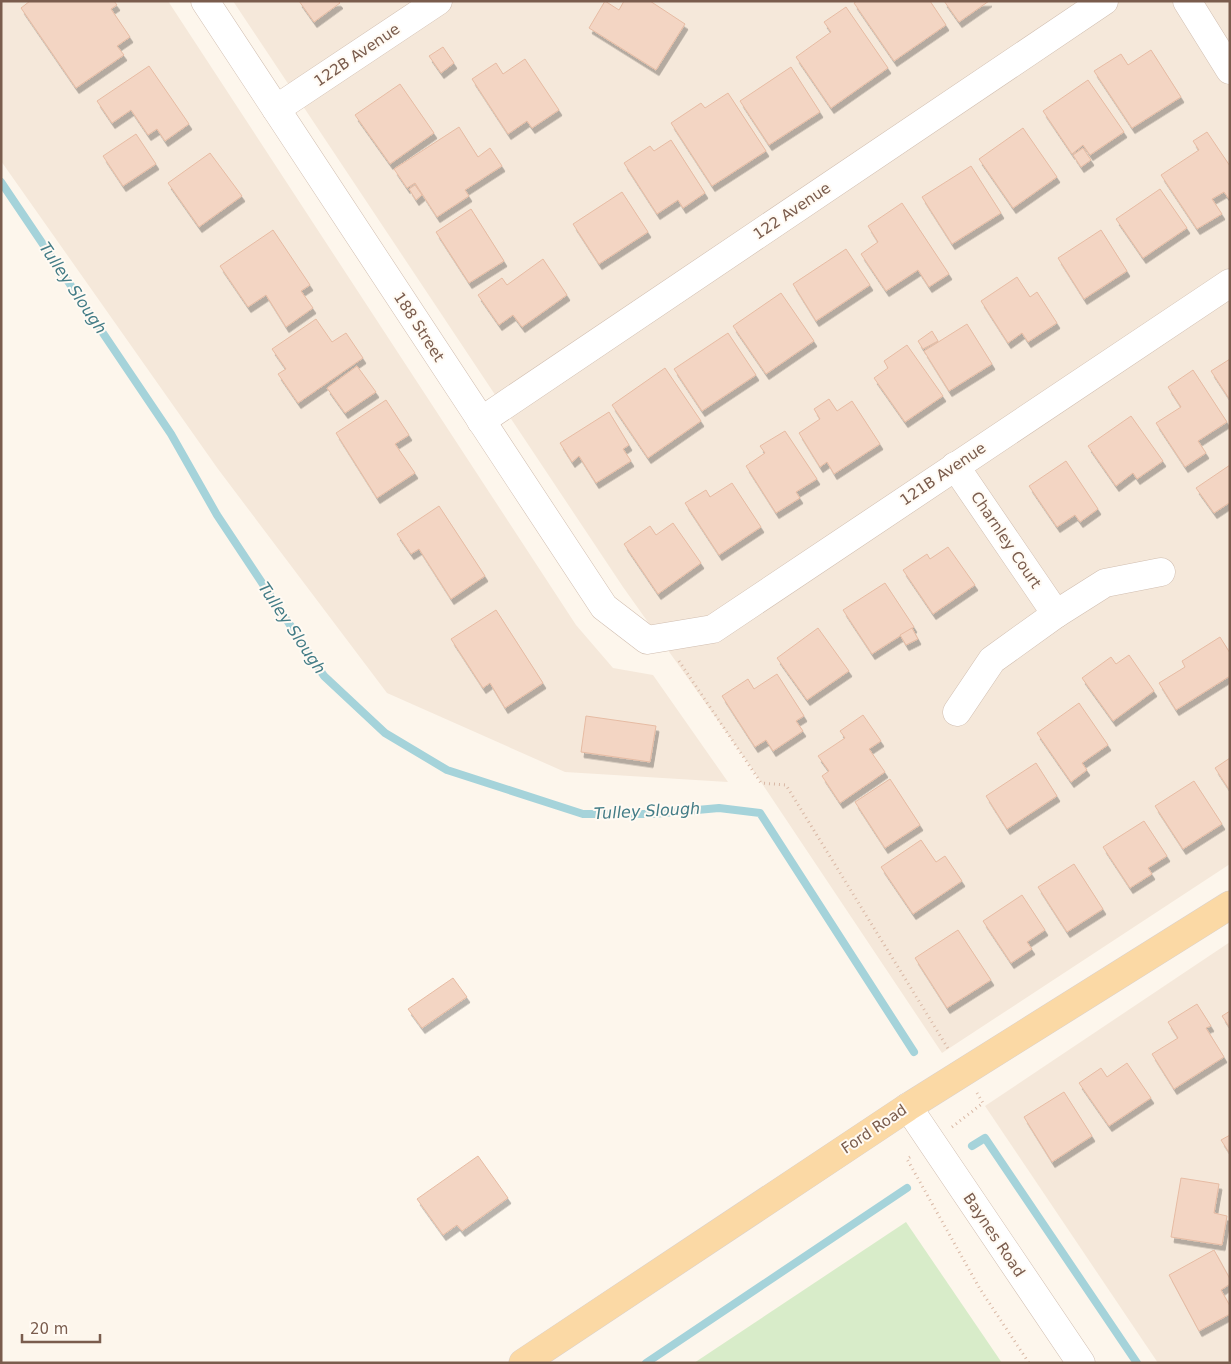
<svg xmlns="http://www.w3.org/2000/svg" width="1231" height="1364" viewBox="0 0 1231 1364" font-family="'DejaVu Sans',sans-serif">
  <defs>
    <filter id="shadow"><feDropShadow dx="3" dy="5.5" stdDeviation="0" flood-color="#0004"/></filter>
  </defs>
  <rect width="100%" height="100%" fill="#fdf6ec"/>
  <g fill="#f5e8da">
    <polygon points="1,1 168,1 576,625 613,668 653,675 728,782 565,772 387,693 218,469 1,161"/>
    <polygon points="233,1 1230,1 1230,864 942,1053 751,767 623,587"/>
    <polygon points="1230,942 1230,1363 1158,1363 985,1106"/>
  </g>
  <polygon fill="#d8ecc9" points="906,1222 1002,1363 694,1363"/>
  <g fill="none" stroke-linecap="round" stroke-linejoin="round">
    <g stroke="#a5d3da" stroke-width="8">
      <polyline points="1,182 171,434 217,515 324,676 385,733 447,770 583,814 653,814 719,808 760,813 914,1052"/>
      <polyline points="972,1146 985,1138 1137,1363"/>
      <polyline points="646,1363 907,1188"/>
    </g>
  </g>
  <g fill="#f3d5c3" stroke="#e6bba3" filter="url(#shadow)">
    <polygon points="30,1 114,1 117,5 111,9 130,37 117,46 124,55 76,88 21,8"/>
    <polygon points="299,1 338,1 340,3 314,22"/>
    <polygon points="605,1 619,10 624,1 650,1 685,24 656,70 589,28"/>
    <polygon points="857,1 930,1 946,25 894,61 854,3"/>
    <polygon points="944,1 989,1 959,22"/>
    <polygon points="846,7 888,68 831,108 796,57 831,32 824,22"/>
    <polygon points="443,47 454,63 441,73 429,56"/>
    <polygon points="1151,50 1181,97 1132,128 1094,71 1121,54 1128,65"/>
    <polygon points="525,59 559,110 532,128 527,121 508,134 472,79 496,63 503,74"/>
    <polygon points="149,66 189,124 165,141 157,129 148,135 131,110 112,123 97,101"/>
    <polygon points="791,67 820,112 769,145 740,101"/>
    <polygon points="1088,80 1124,132 1090,155 1083,145 1072,154 1043,111"/>
    <polygon points="400,84 434,133 390,164 355,115"/>
    <polygon points="728,93 766,151 712,186 671,123 701,103 705,108"/>
    <polygon points="459,127 478,157 490,148 502,166 465,190 469,196 437,217 415,183 407,188 394,169"/>
    <polygon points="1023,128 1057,177 1013,208 979,159"/>
    <polygon points="1207,132 1230,166 1230,198 1229,199 1224,192 1212,199 1222,214 1197,229 1161,175 1199,150 1193,141"/>
    <polygon points="136,134 156,164 123,186 103,156"/>
    <polygon points="671,140 705,193 683,208 678,200 657,214 624,163 650,146 654,151"/>
    <polygon points="1083,148 1091,160 1081,167 1073,155"/>
    <polygon points="210,153 242,196 199,227 168,183"/>
    <polygon points="971,166 1001,213 952,244 922,197"/>
    <polygon points="415,185 422,195 416,200 409,189"/>
    <polygon points="1160,189 1187,228 1143,258 1116,219"/>
    <polygon points="622,192 648,232 599,264 573,224"/>
    <polygon points="902,203 949,274 929,287 918,270 886,291 861,254 878,242 868,226"/>
    <polygon points="471,209 504,261 469,283 436,232"/>
    <polygon points="273,230 310,285 301,291 313,308 286,327 266,295 248,307 220,266"/>
    <polygon points="1101,230 1127,271 1084,299 1058,258"/>
    <polygon points="846,249 870,285 816,321 793,284"/>
    <polygon points="543,259 567,295 522,327 513,315 499,325 478,295 502,278 507,285"/>
    <polygon points="1017,277 1030,297 1037,292 1057,323 1028,342 1022,333 1008,343 981,301"/>
    <polygon points="781,293 814,341 766,374 733,326"/>
    <polygon points="316,319 332,342 346,333 363,358 298,403 278,374 286,369 272,349"/>
    <polygon points="967,324 992,364 949,391 924,351"/>
    <polygon points="932,331 938,341 923,349 918,341"/>
    <polygon points="728,333 756,375 702,411 674,369"/>
    <polygon points="907,345 943,396 905,422 874,378 888,368 884,361"/>
    <polygon points="1230,359 1230,400 1211,371"/>
    <polygon points="357,366 376,392 345,413 327,388"/>
    <polygon points="665,368 701,421 648,458 612,405"/>
    <polygon points="1193,370 1227,422 1198,441 1206,453 1185,467 1156,423 1181,407 1168,387"/>
    <polygon points="829,399 837,411 852,401 880,444 834,474 827,462 820,467 799,433 820,419 814,409"/>
    <polygon points="386,400 409,435 395,444 415,473 377,498 336,433"/>
    <polygon points="609,412 629,445 623,449 631,461 596,483 579,456 572,462 560,443"/>
    <polygon points="1131,416 1163,461 1137,479 1133,473 1116,486 1088,446"/>
    <polygon points="785,431 817,479 796,492 800,498 776,513 746,466 765,453 760,446"/>
    <polygon points="1066,461 1098,509 1080,522 1075,515 1057,527 1029,486"/>
    <polygon points="1230,465 1230,504 1229,503 1214,513 1196,488"/>
    <polygon points="732,483 761,527 719,555 685,503 706,490 710,497"/>
    <polygon points="439,506 485,576 451,599 419,549 411,554 397,534"/>
    <polygon points="673,523 701,563 658,594 624,544 650,526 656,535"/>
    <polygon points="948,547 975,585 933,614 903,570 927,554 930,559"/>
    <polygon points="885,583 914,627 872,654 843,610"/>
    <polygon points="496,610 543,683 505,708 490,683 483,688 451,639"/>
    <polygon points="818,628 849,671 807,700 777,658"/>
    <polygon points="912,628 918,639 906,645 900,635"/>
    <polygon points="1220,637 1230,653 1230,676 1176,710 1159,683 1185,667 1182,661"/>
    <polygon points="1129,655 1154,691 1113,721 1082,678 1111,657 1116,664"/>
    <polygon points="777,674 804,716 796,721 803,731 773,751 766,740 755,747 722,696 748,679 754,689"/>
    <polygon points="1079,703 1108,745 1082,763 1087,770 1071,782 1037,733"/>
    <polygon points="863,715 881,741 869,749 885,772 840,803 822,776 829,771 818,756 845,738 840,731"/>
    <polygon points="586,716 656,726 650,762 581,752"/>
    <polygon points="1230,758 1230,791 1215,768"/>
    <polygon points="1036,763 1057,796 1007,829 986,796"/>
    <polygon points="890,779 920,825 885,848 855,802"/>
    <polygon points="1194,781 1222,824 1183,849 1155,806"/>
    <polygon points="1144,821 1167,856 1148,868 1152,874 1130,888 1103,847"/>
    <polygon points="921,840 936,862 945,856 962,881 913,914 881,867"/>
    <polygon points="1074,864 1103,909 1067,932 1038,887"/>
    <polygon points="1022,895 1045,930 1027,942 1032,949 1011,963 983,921"/>
    <polygon points="958,930 991,980 947,1008 915,958"/>
    <polygon points="453,978 467,997 422,1028 408,1009"/>
    <polygon points="1197,1004 1211,1026 1206,1028 1224,1057 1174,1089 1152,1054 1178,1038 1168,1022"/>
    <polygon points="1230,1011 1230,1028 1222,1016"/>
    <polygon points="1127,1063 1151,1098 1109,1126 1079,1083 1101,1068 1107,1077"/>
    <polygon points="1064,1092 1092,1136 1052,1162 1024,1117"/>
    <polygon points="1230,1135 1230,1154 1221,1140"/>
    <polygon points="478,1156 508,1198 462,1231 457,1225 443,1235 417,1199"/>
    <polygon points="1181,1178 1219,1184 1214,1213 1227,1216 1222,1245 1171,1237"/>
    <polygon points="1214,1250 1230,1279 1230,1284 1221,1290 1230,1306 1230,1314 1199,1331 1169,1275"/>
  </g>
  <g fill="none" stroke-linecap="round" stroke-linejoin="round">
    <g stroke="#d1beb0" stroke-width="29">
      <g id="minor">
        <polyline points="205,1 604,607 647,640 713,629 1230,283"/>
        <polyline points="1187,1 1230,70"/>
        <polyline points="276,109 438,1"/>
        <polyline points="481,421 1104,1"/>
        <polyline points="955,466 1056,614"/>
        <polyline points="957,712 992,660 1056,614 1105,583 1161,572"/>
        <polyline points="908,1107 1081,1363"/>
      </g>
    </g>
    <g stroke="#dad1cd" stroke-width="29">
      <polyline id="major" points="523,1363 908,1107 1230,905"/>
    </g>
    <g stroke="#d9b8a5" stroke-width="3" stroke-dasharray="1 4" stroke-linecap="butt">
      <polyline points="679,661 761,783 786,785 949,1050"/>
      <polyline points="952,1127 983,1103 977,1093"/>
      <polyline points="910,1157 907,1159 980,1289 1029,1363"/>
    </g>
    <use href="#minor" stroke="#fff" stroke-width="28"/>
    <use href="#major" stroke="#fbd9a5" stroke-width="28"/>
  </g>
  <g text-anchor="middle" dominant-baseline="central" stroke-width="4" stroke-linejoin="round" paint-order="stroke">
    <g font-size="15" fill="#7a5c4d" stroke="#fffaf3">
      <text transform="translate(357 55) rotate(-34)">122B Avenue</text>
      <text transform="translate(792 211) rotate(-34)">122 Avenue</text>
      <text transform="translate(419 327) rotate(57)">188 Street</text>
      <text transform="translate(943 474) rotate(-34)">121B Avenue</text>
      <text transform="translate(1006 540) rotate(56)">Charnley Court</text>
      <text transform="translate(874 1129) rotate(-34)">Ford Road</text>
      <text transform="translate(994 1235) rotate(56)">Baynes Road</text>
    </g>
    <g font-size="16" font-style="italic" fill="#437c86" stroke="#fffaf3">
      <text transform="translate(73 288) rotate(56)">Tulley Slough</text>
      <text transform="translate(292 628) rotate(56)">Tulley Slough</text>
      <text transform="translate(647 811) rotate(-3)">Tulley Slough</text>
    </g>
  </g>
  <rect width="1231" height="1364" fill="none" stroke="#7a5c4d" stroke-width="5"/>
  <path d="M22 1334v8h78v-8" fill="none" stroke="#7a5c4d" stroke-width="2.5"/>
  <text x="30" y="1334" font-size="15" fill="#7a5c4d" stroke="#fffaf3" stroke-width="4" paint-order="stroke">20 m</text>
</svg>
